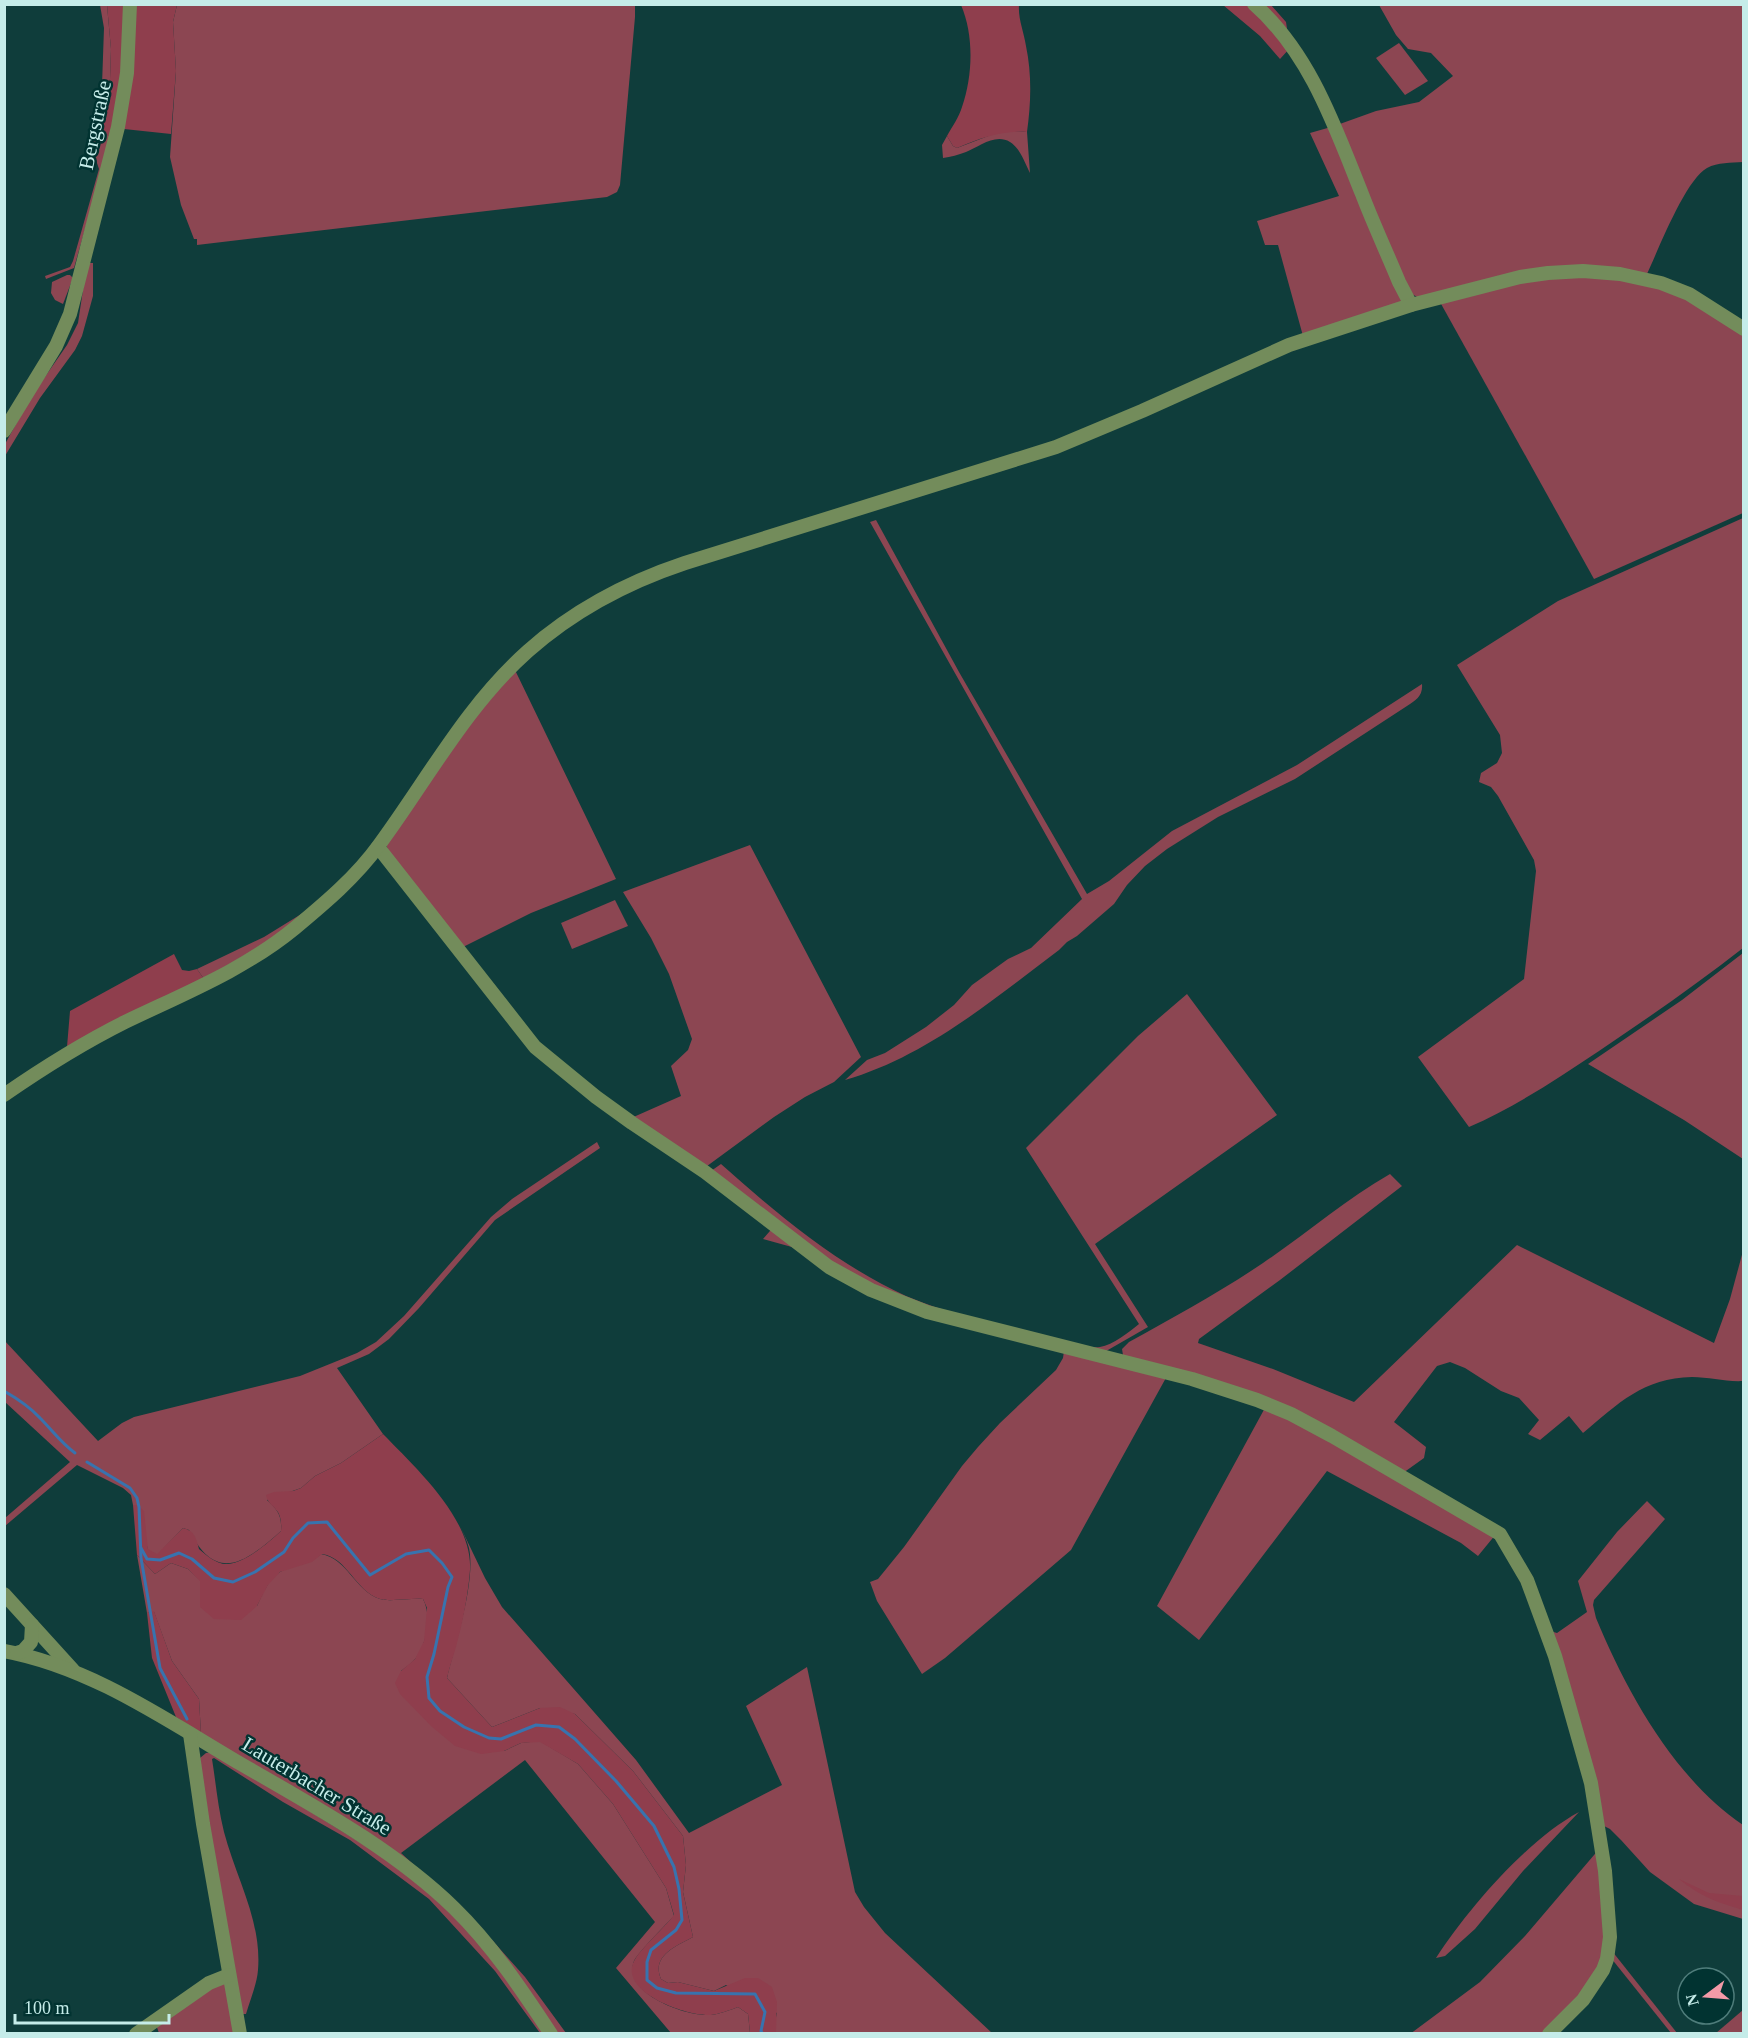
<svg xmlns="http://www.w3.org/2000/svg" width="1748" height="2038" viewBox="0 0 1748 2038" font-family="'Times New Roman',serif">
  <rect width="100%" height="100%" fill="#0f3d3b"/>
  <g fill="#8c4652">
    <polygon points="100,5 107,5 111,49 110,79 102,127 104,132 111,138 74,268 46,279 45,276 70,267 73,261 99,169 89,139 90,129 102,85 104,28"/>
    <polygon points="177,5 635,5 635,17 620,185 617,192 607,197 197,245 197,239 194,239 181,205 170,157 176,71 173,22"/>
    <path d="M1379 5H1743V162C1731 163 1718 162 1707 168 1685 180 1658 251 1646 276L1611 269 1419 298 1410 293 1337 125 1376 111 1419 102 1453 76 1431 53 1408 49 1396 35Z"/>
    <polygon points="1399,43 1428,81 1405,95 1376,58"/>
    <polygon points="1331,127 1403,299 1401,305 1303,336 1278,245 1265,245 1257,221 1339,196 1310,133"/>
    <path d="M1011 131 1027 132 1030 173C1025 163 1020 148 1010 142 995 133 979 147 966 152 958 155 951 157 943 158L942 145 947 136 953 146 957 148 996 133Z"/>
    <polygon points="87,263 93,263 93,296 82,336 75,350 40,398 5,456 5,444 31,397 67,345 78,323"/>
    <polygon points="67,275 70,275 73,278 63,304 55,300 51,293 52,282"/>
    <polygon points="1595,275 1647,284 1681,296 1743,334 1743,513 1594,579 1440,302 1509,283"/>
    <path d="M1743 518V948C1697 984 1648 1018 1599 1051 1557 1079 1515 1107 1469 1127L1418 1057 1524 979 1536 871 1534 860 1498 796 1491 787 1479 782 1481 773 1497 763 1502 753 1500 735 1457 665 1558 601Z"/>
    <path d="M876 520 959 672 1087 894 1109 881 1172 831 1297 765 1422 684C1423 696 1416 700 1407 706L1295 779 1218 817 1167 849 1145 866 1127 885 1114 904 1077 936 1067 942 1059 950C993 1000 925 1057 845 1080L867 1060 885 1053 926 1027 954 1005 972 985 1008 959 1031 948 1082 899 870 522Z"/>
    <polygon points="514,668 616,879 531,913 463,947 389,854 387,847 387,838 443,758"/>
    <polygon points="750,845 861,1057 834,1082 805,1097 774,1117 703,1169 629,1119 681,1096 671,1066 688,1050 692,1039 669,974 651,938 623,892"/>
    <polygon points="615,900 628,926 572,949 561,923"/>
    <polygon points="311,908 283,933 204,979 197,969 264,937"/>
    <polygon points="1743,953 1743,1159 1684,1120 1588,1064 1682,1000"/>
    <path d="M1187 994 1277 1115 1095 1244 1148 1327 1101 1354 921 1308 799 1249 763 1239 776 1224 711 1171 721 1164C777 1214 838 1265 906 1296 941 1311 979 1320 1015 1329 1033 1334 1084 1350 1100 1347 1113 1345 1129 1332 1139 1324L1026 1148 1138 1036Z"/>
    <path d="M597 1142 600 1148 495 1220 419 1308 389 1339 369 1354 337 1368 383 1434 341 1463 315 1476 301 1488 267 1500C278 1510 282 1516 281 1531 245 1563 216 1584 189 1530L183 1528 157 1555 148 1550 138 1505H133L131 1495 123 1488 77 1465 5 1526V1518L70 1462 5 1402 4 1340 98 1441 122 1423 134 1417 300 1376 357 1353 376 1342 404 1316 491 1217 512 1199Z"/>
    <path d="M1390 1174 1402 1186 1280 1280 1199 1339 1198 1343 1273 1369 1354 1402 1517 1245 1714 1343 1730 1299 1743 1251V1381C1726 1382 1709 1377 1692 1377 1643 1378 1619 1403 1583 1433L1569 1416 1540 1440 1528 1434 1539 1420 1519 1398 1501 1391 1465 1368 1450 1362 1437 1366 1394 1422 1426 1447 1424 1458 1403 1473 1330 1432 1123 1355 1122 1349 1129 1342C1174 1317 1220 1292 1263 1263 1306 1234 1345 1200 1390 1174Z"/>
    <polygon points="1064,1351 1167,1376 1071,1550 945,1658 922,1674 877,1601 870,1582 878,1579 904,1547 962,1466 978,1447 1000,1423 1056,1370 1063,1358"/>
    <polygon points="1266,1406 1496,1534 1478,1556 1461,1543 1327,1471 1199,1640 1157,1606"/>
    <path d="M1647 1501 1665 1519 1594 1600 1593 1605 1596 1618C1627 1693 1675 1779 1743 1825V1919L1694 1904 1650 1872 1621 1840 1610 1829 1602 1825 1550 1631 1557 1633 1587 1612 1578 1581 1617 1532Z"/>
    <path d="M460 1526 485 1578 502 1607 636 1760 689 1833 782 1785 746 1706 807 1667 855 1892 864 1907 885 1933 992 2033H776L775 2022 777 2013 726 1985 714 1991 678 1982 668 1983 661 1979C651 1956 676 1946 693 1937L683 1892 686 1865 683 1836 633 1771 575 1714 540 1708 492 1727 447 1678C455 1644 476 1582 469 1548 467 1540 463 1533 460 1526Z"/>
    <path d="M321 1554C348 1559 355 1591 380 1599 389 1602 410 1598 423 1599 432 1616 427 1643 416 1658 412 1663 406 1667 401 1671L504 1751 521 1743 540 1741 578 1764 613 1804 666 1888 674 1916C667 1923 637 1954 634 1961 622 1994 687 2017 711 2015 720 2014 730 2010 738 2007L748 2014 750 2033H671L616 1968 655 1922 525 1760 401 1853 476 1922 525 1977 566 2033H556L458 1907 201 1734 199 1699 172 1661 154 1612 147 1613 137 1555 155 1574 171 1563 188 1569 201 1581 200 1607 257 1606C263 1594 269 1577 282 1571 297 1563 308 1565 321 1554Z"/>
    <path d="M214 1752 403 1869 471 1932 547 2033H540L495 1971 429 1899 350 1840 283 1802 214 1758 212 1759C216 1784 218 1808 224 1832 236 1878 262 1921 258 1970 257 1984 250 2000 246 2014H239L205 1808 200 1758 206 1753Z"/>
    <path d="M1579 1812 1523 1871 1475 1929 1445 1956 1436 1958C1468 1909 1527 1840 1579 1812Z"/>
    <polygon points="1600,1848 1607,1913 1601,1970 1546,2033 1410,2034 1480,1982 1525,1936"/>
    <polygon points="1612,1951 1677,2033 1671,2033 1611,1958"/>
    <polygon points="226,1978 237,2033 159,2033 155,2022"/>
    <polygon points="1743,2010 1743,2033 1716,2033"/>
  </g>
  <g fill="#8f3e4d">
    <polygon points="107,5 177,5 173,22 176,71 171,134 124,129 111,138 104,132 102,127 110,79 111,49"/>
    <path d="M961 5H1019C1018 19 1024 32 1026 46 1032 75 1031 103 1027 132 1001 130 981 138 957 148L953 146 947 136C952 127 959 117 962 107 973 75 974 35 961 5Z"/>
    <polygon points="1223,5 1271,5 1286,22 1290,48 1280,59 1260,36"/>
    <polygon points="174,954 182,970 189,971 197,969 204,979 67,1047 70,1011"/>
    <path d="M383 1434C416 1468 473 1520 470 1570 469 1588 463 1622 458 1639 455 1652 450 1665 447 1678L492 1727 540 1708 560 1707 575 1714 633 1771 683 1836 686 1865 683 1892 693 1937C676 1946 651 1956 661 1979L668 1983 678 1982 714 1991 745 1978H758L772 1987 777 2002 776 2033H750L748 2014 738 2007C730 2010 720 2014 711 2015 689 2017 618 1993 634 1961 640 1949 665 1927 674 1915L666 1888 613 1804 578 1764 540 1742 521 1743 504 1751 481 1754 455 1746 431 1726 400 1694 395 1683 401 1671 415 1659 424 1641 427 1608 423 1599C410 1598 389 1602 380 1599 355 1591 348 1558 322 1554L312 1562 280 1572 268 1585 257 1606 241 1620 214 1619 200 1607V1581L188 1569 171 1563 155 1574 137 1555 133 1505H138L144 1511 148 1549 157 1554 183 1528C195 1531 196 1538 199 1549 206 1555 217 1565 228 1564 245 1563 269 1542 281 1531 283 1505 269 1510 266 1495L274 1492 293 1491 301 1488 315 1476 341 1463Z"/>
    <polygon points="154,1611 172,1661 199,1699 201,1734 176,1717 152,1658 147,1613"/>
    <path d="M1679 1879 1709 1893 1743 1896V1910C1717 1902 1701 1897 1679 1879Z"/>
  </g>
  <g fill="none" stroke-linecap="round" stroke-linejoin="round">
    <g stroke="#3873ae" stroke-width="3">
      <path d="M4 1391C18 1399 30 1407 40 1418 52 1430 61 1443 75 1453"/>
      <polyline points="87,1462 130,1488 137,1498 139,1507 141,1558 160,1668 187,1719"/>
      <polyline points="141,1548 147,1559 160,1560 179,1553 192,1559 214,1578 233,1582 255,1572 284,1552 293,1538 308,1523 327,1522 370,1575 406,1554 429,1550 442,1563 452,1577 448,1587 434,1654 427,1677 429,1698 440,1711 464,1727 489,1738 501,1739 536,1725 559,1727 575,1739 616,1781 654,1826 674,1867 679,1889 682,1920 676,1930 651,1950 647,1962 647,1980 657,1988 676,1993 755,1994 765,2012 761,2031 763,2034"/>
    </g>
    <g stroke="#738c5b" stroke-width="14">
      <path d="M1254 4C1310 53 1335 127 1362 194 1373 223 1387 253 1399 282L1411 305"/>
      <polyline points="4,431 56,346 70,314 118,127 127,73 130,4"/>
      <polyline points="378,847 535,1047 596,1097 632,1123 705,1172 829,1267 871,1290 927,1312 1192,1379 1257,1400 1291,1414 1332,1436 1500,1534 1527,1580 1555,1656 1591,1783 1605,1871 1610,1937 1607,1959 1603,1970 1583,2000 1549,2034"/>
      <path d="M4 1095C43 1068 83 1043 125 1022 183 994 244 970 295 928 325 903 356 877 379 845 427 780 466 706 528 651 573 611 628 582 685 563L1056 447 1142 411 1289 345 1411 305 1520 277 1548 273 1583 271 1620 274 1661 283 1689 294 1744 329"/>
      <polyline points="4,1594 73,1670"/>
      <path d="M4 1651C91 1667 166 1720 241 1764 315 1807 392 1848 454 1908 492 1945 522 1990 551 2034"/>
      <polyline points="17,1653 23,1651 31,1642 32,1625"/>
      <polyline points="190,1734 203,1824 240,2034"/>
      <polyline points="136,2034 209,1983 229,1975"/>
    </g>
  </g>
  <g text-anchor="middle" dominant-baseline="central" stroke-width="5" stroke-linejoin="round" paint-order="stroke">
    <g font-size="21" fill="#c5ece9" stroke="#013331">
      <text transform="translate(95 125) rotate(-78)">Bergstraße</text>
      <text transform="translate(317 1786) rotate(31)">Lauterbacher Straße</text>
    </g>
  </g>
  <rect width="1748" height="2038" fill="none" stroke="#c5ece9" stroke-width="12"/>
  <g transform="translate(1706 1996) rotate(254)"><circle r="28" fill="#013331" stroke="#4f7d7b" stroke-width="1.5"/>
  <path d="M0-4.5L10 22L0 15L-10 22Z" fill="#f39aa7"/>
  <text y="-9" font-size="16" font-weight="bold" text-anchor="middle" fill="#c5ece9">N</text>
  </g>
  <path d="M15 2014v9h154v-9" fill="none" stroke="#c5ece9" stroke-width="3"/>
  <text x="24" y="2014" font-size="18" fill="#c5ece9" stroke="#013331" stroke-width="4.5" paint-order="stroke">100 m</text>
</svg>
